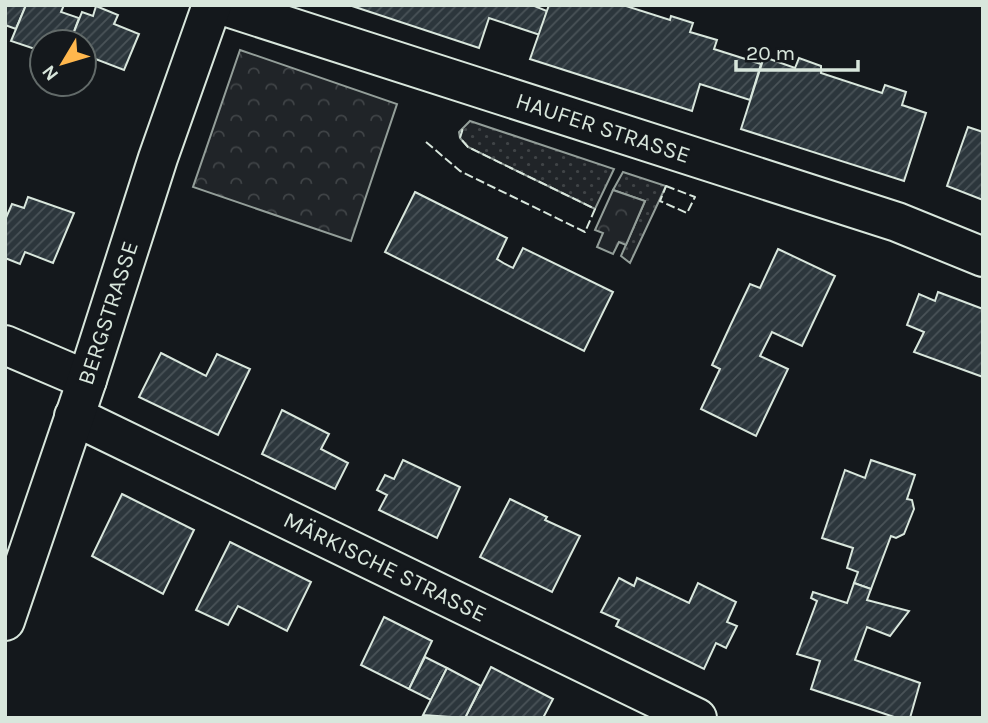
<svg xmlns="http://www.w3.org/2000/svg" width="988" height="723" viewBox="0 0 988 723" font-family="Karla,sans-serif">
  <defs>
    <pattern id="grass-dots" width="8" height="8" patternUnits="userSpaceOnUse" patternTransform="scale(1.75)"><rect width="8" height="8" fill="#202428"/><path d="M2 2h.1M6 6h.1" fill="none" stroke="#404447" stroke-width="1.8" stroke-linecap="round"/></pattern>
    <pattern id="park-crowns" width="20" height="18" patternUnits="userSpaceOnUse" patternTransform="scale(1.75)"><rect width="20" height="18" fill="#202428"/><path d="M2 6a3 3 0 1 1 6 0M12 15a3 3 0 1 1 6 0" fill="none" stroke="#404447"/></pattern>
    <pattern id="building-hatch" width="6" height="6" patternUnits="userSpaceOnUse" patternTransform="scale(1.75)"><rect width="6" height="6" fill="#2c363c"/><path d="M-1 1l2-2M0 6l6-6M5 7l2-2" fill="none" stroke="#4a5358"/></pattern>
  </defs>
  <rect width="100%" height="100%" fill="#14181c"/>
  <g fill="url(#grass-dots)" stroke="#939e99" stroke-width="2">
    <polygon points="470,121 614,169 595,209 468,147 460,138 459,132"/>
    <polygon points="623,172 666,186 630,263 621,256 645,201 613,190"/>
  </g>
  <g fill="url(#park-crowns)" stroke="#939e99" stroke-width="2">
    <polygon points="240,50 397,104 351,241 193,187"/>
    <polygon points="613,190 645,201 626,245 619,242 613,254 597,247 603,233 595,230"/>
  </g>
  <g fill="url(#building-hatch)" stroke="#d8e6dc" stroke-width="2">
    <polygon points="5,5 26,5 16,29 5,25"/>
    <polygon points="26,5 64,5 61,12 79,18 70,42 42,40 38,50 11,41"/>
    <polygon points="349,5 532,5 547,11 540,35 489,18 479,48"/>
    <polygon points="549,5 623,5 670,20 671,16 693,23 690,32 717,40 714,49 761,64 750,100 700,84 692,111 530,59"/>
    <polygon points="96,6 118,15 114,24 139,34 124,70 93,58 89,68 84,67 84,42 70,42 82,12 93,16"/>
    <polygon points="764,57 795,68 799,58 821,66 821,73 882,93 885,85 906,92 902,105 926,113 904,181 741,129"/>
    <polygon points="968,127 983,132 983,200 947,186"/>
    <polygon points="415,192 507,238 497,259 505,264 513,268 523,248 613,292 584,351 385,252"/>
    <polygon points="28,197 74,213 53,263 25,252 20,264 5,258 5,220 12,204 24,208"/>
    <polygon points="778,249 835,276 802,346 772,332 760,356 788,369 756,436 701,409 720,369 712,365 731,324 750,284 760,288"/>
    <polygon points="938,292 983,309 983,377 914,352 924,332 907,325 919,294 935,301"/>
    <polygon points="161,353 206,376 217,354 250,369 218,435 139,397"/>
    <polygon points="282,410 329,434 321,449 348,463 335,489 262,454"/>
    <polygon points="403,460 460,487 437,538 379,510 387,495 377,490 385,475 394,479"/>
    <polygon points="871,460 915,475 907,499 912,500 914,509 904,534 896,538 891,536 871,589 854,583 858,572 847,568 853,548 822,538 845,470 865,478"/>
    <polygon points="122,494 194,530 163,594 92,556"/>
    <polygon points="510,499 547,517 545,520 580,536 552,592 480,557"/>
    <polygon points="230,542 311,582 287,631 238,606 228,625 196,610"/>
    <polygon points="619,578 634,586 637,578 689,603 698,583 736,602 727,622 737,626 726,648 716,643 704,669 616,626 619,620 601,612"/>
    <polygon points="854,583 871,589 867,600 909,611 890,636 867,627 855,660 920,683 910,718 897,718 811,689 820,661 797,654 817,601 811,598 813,592 847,603"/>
    <polygon points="384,617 432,641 409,689 361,665"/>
    <polygon points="425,657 447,668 431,700 409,689"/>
    <polygon points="491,667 553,699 543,718 465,718"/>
    <polygon points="447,668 481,686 465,718 423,715"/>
  </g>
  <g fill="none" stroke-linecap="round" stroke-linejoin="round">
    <g stroke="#d8e6dc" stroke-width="42">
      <g id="minor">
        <polyline points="221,5 897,222 983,257"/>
        <polyline points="5,345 87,380"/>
        <polyline points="74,416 697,718"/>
        <polyline points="5,621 87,380 158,158 212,5"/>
      </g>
    </g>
    <use href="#minor" stroke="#14181c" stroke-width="38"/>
    <g stroke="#d8e6dc" stroke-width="2" stroke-dasharray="9 3.5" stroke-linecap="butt">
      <polyline points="426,142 460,171 585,232 595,209 468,147 460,138 463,128"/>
      <polygon points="666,186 695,197 687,213 660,201"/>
    </g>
  </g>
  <g text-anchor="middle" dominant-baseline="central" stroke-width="5" stroke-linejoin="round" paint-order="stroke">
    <g font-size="23" fill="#d8e6dc" stroke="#14181c">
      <text transform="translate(603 128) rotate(18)">HAUFER STRASSE</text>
      <text transform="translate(108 313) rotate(-72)">BERGSTRASSE</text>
      <text transform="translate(385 567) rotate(26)">MÄRKISCHE STRASSE</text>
    </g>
  </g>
  <rect width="988" height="723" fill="none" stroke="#d8e6dc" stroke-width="14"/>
  <g transform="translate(63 63) rotate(232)"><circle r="33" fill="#14181c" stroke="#626a69" stroke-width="2"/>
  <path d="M0-5L12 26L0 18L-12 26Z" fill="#ffb74d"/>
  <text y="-10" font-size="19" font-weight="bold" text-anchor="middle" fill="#d8e6dc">N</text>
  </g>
  <path d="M736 60v10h122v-10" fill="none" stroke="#d8e6dc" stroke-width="3.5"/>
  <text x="746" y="60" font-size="21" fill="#d8e6dc" stroke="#14181c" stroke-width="5" paint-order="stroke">20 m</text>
</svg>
